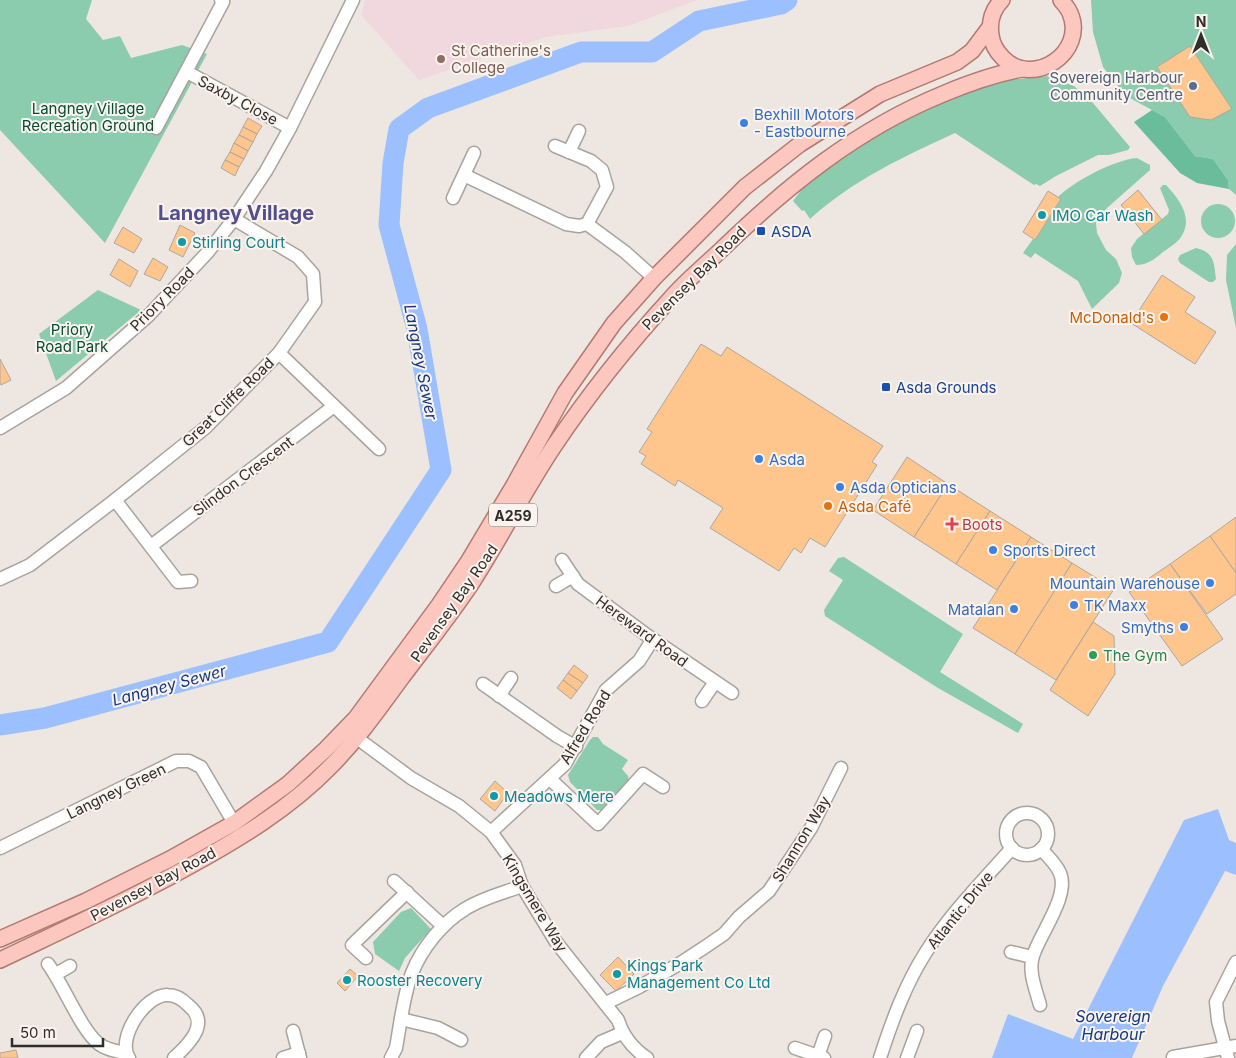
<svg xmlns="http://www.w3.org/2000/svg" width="1236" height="1058" viewBox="0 0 1236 1058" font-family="Inter,sans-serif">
  <rect width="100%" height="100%" fill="#eee7e1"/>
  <polygon fill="#f1d7de" points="365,0 697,0 628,26 546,37 419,80 361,15"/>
  <g fill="#8bcbae">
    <polygon points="0,0 92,0 86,19 103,40 120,36 131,58 182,45 207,54 105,243 0,130"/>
    <polygon points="1091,0 1236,0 1236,195 1229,189 1228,180 1213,159 1195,156 1165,117 1126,96 1103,67 1093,32"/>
    <path d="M1047 76 1074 86 1093 103 1130 147 1128 150 1109 155H1098L1056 176 1040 186 1036 184 1034 185 955 133C903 157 853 180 810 219L804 210 802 211 793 201 805 185 885 129 959 94 1009 80Z"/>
    <path d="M1137 158 1150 165V170L1107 208 1096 223 1097 233 1106 250 1116 259 1122 273 1119 283 1092 309 1078 281 1035 253 1031 258 1023 253 1033 239 1035 240 1061 199 1058 197C1074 181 1114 160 1137 158Z"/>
    <path d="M1163 185H1166C1179 199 1194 218 1181 237 1177 243 1169 248 1163 252 1155 259 1147 265 1136 265L1132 257 1131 248 1137 239 1168 214 1169 210 1160 188Z"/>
    <circle cx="1218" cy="221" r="17"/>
    <polygon points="1236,244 1236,328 1226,280 1227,255"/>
    <path d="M1196 248C1214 252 1214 262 1216 279L1213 282H1209L1180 263 1178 259 1180 255Z"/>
    <polygon points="98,290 141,310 56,381 39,334"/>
    <polygon points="844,557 963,634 940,672 1023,724 1018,733 938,688 825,616 824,610 843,580 829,571 838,558"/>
    <polygon points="593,737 598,737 603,744 628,760 622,769 628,776 629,782 603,810 597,810 570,782 568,775 590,740"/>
    <polygon points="411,908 431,929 405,958 399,971 375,954 373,942 401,912"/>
  </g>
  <polygon fill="#69bd9a" points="1152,110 1165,117 1195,156 1213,159 1228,180 1229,189 1197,183 1180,173 1134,122"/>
  <polygon fill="#9cc0ff" points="1218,809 1229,840 1236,843 1236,875 1225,871 1163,986 1132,1058 992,1058 1008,1014 1073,1039 1184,820"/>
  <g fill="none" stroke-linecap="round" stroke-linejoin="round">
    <polyline stroke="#9cc0ff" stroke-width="21" points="0,725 45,718 328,642 441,470 417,329 389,225 393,163 399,129 428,108 581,52 652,52 699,21 781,4 787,0"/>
  </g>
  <g fill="#fec58c" stroke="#ada7a1">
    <polygon points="1190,46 1232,109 1211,120 1190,117 1157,67"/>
    <polygon points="248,118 262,126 257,134 243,127"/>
    <polygon points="243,127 257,134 253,142 239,135"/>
    <polygon points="239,135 253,142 248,151 234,143"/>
    <polygon points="234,143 248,151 244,159 230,152"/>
    <polygon points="230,152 244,159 239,167 225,160"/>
    <polygon points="225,160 239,167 235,176 221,168"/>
    <polygon points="1138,190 1162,220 1144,234 1121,205"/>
    <polygon points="1048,191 1061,199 1035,240 1023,232"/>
    <polygon points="180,225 195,233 183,257 169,250"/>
    <polygon points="123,227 142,239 134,253 114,243"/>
    <polygon points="153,258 168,267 160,281 144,274"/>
    <polygon points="119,259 138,271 130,287 110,275"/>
    <polygon points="1162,275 1195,297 1185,312 1216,332 1195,364 1131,323"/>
    <polygon points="701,344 721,356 727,347 883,446 872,462 877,465 825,547 810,538 801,553 794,548 779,571 710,528 723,508 678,480 675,486 641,464 646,456 639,452 652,432 647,429"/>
    <polygon points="0,359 11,380 1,385 0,383"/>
    <polygon points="907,457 948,484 914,537 873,510"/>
    <polygon points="948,484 990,511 956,564 914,537"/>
    <polygon points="990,511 1031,537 997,590 956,564"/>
    <polygon points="1236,517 1236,573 1210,536"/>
    <polygon points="1210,536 1236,573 1236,594 1207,614 1170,564"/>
    <polygon points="1031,537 1072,563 1015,654 973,628"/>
    <polygon points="1072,563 1114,589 1056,680 1015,654"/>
    <polygon points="1170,564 1223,639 1182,666 1129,592"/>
    <polygon points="1093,622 1114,636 1115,674 1088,716 1050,690"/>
    <polygon points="574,665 588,676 583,683 568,673"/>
    <polygon points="568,673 583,683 577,691 563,680"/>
    <polygon points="563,680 577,691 571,699 557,688"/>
    <polygon points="495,781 508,793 495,811 480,799"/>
    <polygon points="618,957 634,974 616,991 600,975"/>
    <polygon points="350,969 358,976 345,991 337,983"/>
    <polygon points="16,1050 18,1058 0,1058 0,1053"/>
  </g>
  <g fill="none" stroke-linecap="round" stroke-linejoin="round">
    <g stroke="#a9a39d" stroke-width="15">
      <g id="minor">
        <polyline points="187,72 290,128"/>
        <polyline points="156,128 223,2 221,0"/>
        <polyline points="555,146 591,161 602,170 607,187 587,224"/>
        <polyline points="569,152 579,131"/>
        <polyline points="464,175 566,224 579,226 587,224 625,252 654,278"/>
        <polyline points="453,198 474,153"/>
        <polyline points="279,353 379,449"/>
        <polyline points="0,428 66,388 149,315 207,253 234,219 266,171 290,128 353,0"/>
        <polyline points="115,500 178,582 191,581"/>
        <polyline points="151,546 334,406"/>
        <polyline points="562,560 578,584 648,636 732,693"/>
        <polyline points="0,579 30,565 115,500 205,428 279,353 315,302 313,274 298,257 234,219"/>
        <polyline points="556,586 573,576"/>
        <polyline points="483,684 557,736 576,747"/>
        <polyline points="499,696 511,678"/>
        <polyline points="702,701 715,682"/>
        <path d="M357 738 411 778 459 806 491 832 515 865 522 886 556 942 618 1020C623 1036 632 1048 647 1058"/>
        <polyline points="550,779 598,824 643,774 663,787"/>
        <circle cx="1027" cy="834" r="21"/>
        <polyline points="491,832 565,764 606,690 639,661 653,639"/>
        <polyline points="0,848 176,761 189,761 201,767 234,823"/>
        <polyline points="394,881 443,926"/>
        <polyline points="1011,952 1032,957"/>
        <polyline points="366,958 352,945 407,892"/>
        <path d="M48 964C63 984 81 1030 99 1044 107 1050 116 1051 125 1053"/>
        <polyline points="56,974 70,966"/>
        <polyline points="606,1003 639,987 679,964 705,947 724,934 739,917 769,891 811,828 841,768"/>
        <path d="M1040 1005C1036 990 1028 972 1033 956 1039 935 1070 896 1060 873 1056 864 1048 856 1041 849"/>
        <polyline points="401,1019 438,1028 461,1040"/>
        <polyline points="293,1031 300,1058"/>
        <polyline points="795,1048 824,1058"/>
        <polyline points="818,1056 825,1036"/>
        <polyline points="1173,1057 1236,1046"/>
        <path d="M129 1058C116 1039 145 994 168 995 175 995 183 1000 188 1005 211 1023 189 1044 174 1058"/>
        <polyline points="283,1058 299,1053"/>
        <path d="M391 1058 396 1048C400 1026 404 992 412 973 422 948 442 923 465 909 482 898 503 893 522 886"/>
        <polyline points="586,1058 601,1042 622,1033"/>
        <path d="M880 1058C892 1021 905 985 926 952 950 914 982 882 1012 848"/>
        <polyline points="907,1058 917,1031"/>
        <polyline points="1228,1058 1218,1021 1216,1002 1236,962"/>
      </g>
    </g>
    <g stroke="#b37970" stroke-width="18">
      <g id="major">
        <path d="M1002 0C992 10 989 22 991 35 992 44 997 52 1003 58 1033 89 1087 52 1070 13 1068 8 1064 4 1061 0"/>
        <polyline points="0,939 86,901 170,859 234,823 288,784 326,749 356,718 439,605 468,562 514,485 565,393 614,323 654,278 745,187 800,144 880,94 957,62 972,51 990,27"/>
        <path d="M0 960C63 930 127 901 188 867 239 839 289 809 330 767 357 740 378 710 400 680 424 648 449 617 471 584 500 539 524 491 554 446 589 394 628 345 671 298 686 281 704 266 721 250 787 186 857 129 943 94 969 83 994 74 1022 69"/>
      </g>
    </g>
    <use href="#minor" stroke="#fff" stroke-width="12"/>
    <use href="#major" stroke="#fbc7bf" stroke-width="15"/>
  </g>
  <circle fill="#8d6e63" stroke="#fbf4ee" stroke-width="2" cx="441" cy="59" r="5"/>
  <circle fill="#5c6f8a" stroke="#fbf4ee" stroke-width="2" cx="1193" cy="86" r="5"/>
  <g fill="#3f7fe0" stroke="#fbf4ee" stroke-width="2">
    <circle cx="744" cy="123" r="5"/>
    <circle cx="759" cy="459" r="5"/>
    <circle cx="840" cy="487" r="5"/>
    <circle cx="993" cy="550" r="5"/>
    <circle cx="1210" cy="583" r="5"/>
    <circle cx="1074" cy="605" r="5"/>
    <circle cx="1014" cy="609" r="5"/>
    <circle cx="1184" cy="627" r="5"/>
  </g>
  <g fill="#0f9aa8" stroke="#fbf4ee" stroke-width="2">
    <circle cx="1042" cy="215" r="5"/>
    <circle cx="182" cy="242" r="5"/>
    <circle cx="494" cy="796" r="5"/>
    <circle cx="617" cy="974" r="5"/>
    <circle cx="347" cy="980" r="5"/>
  </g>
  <g fill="#1a4fb4" stroke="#fbf4ee" stroke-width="2">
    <rect x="756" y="226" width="10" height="10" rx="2.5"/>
    <rect x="881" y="382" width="10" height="10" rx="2.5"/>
  </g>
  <g fill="#e8710a" stroke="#fbf4ee" stroke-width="2">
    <circle cx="1164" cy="317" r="5"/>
    <circle cx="828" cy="506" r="5"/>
  </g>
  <path fill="#e0444e" stroke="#fbf4ee" stroke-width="2" d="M949.5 516.5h5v5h5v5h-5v5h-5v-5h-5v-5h5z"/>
  <circle fill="#2e9e5b" stroke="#fbf4ee" stroke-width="2" cx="1093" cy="655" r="5"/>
  <g text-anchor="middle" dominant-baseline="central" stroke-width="4" stroke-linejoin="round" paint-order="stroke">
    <rect fill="#fbf4ee" stroke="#6d6966" stroke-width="1" x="489" y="503.5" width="48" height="23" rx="4"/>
    <g font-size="14" font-weight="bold" fill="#302e2b">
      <text x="513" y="515">A259</text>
    </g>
    <g font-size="15" fill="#785e54" stroke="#fbf4ee" text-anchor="start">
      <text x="451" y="50">St Catherine's<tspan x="451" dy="17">College</tspan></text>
    </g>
    <g font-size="15" fill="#4e5e75" stroke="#fbf4ee" text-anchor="end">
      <text x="1183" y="77">Sovereign Harbour<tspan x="1183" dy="17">Community Centre</tspan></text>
    </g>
    <g font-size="15" fill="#302e2b" stroke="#fbf4ee">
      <text transform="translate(238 100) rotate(28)">Saxby Close</text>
      <text transform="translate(694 278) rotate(-45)">Pevensey Bay Road</text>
      <text transform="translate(162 299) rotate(-45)">Priory Road</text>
      <text transform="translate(228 402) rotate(-44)">Great Cliffe Road</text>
      <text transform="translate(243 476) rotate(-37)">Slindon Crescent</text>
      <text transform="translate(454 603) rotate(-55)">Pevensey Bay Road</text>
      <text transform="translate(642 631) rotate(36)">Hereward Road</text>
      <text transform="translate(585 727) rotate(-59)">Alfred Road</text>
      <text transform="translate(116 791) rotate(-26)">Langney Green</text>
      <text transform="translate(801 839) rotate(-59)">Shannon Way</text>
      <text transform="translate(153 884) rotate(-28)">Pevensey Bay Road</text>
      <text transform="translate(535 903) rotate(59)">Kingsmere Way</text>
      <text transform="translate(960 910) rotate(-51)">Atlantic Drive</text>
    </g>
    <g font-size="15" fill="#054d36" stroke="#fbf4ee">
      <text x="88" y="108">Langney Village<tspan x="88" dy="17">Recreation Ground</tspan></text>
      <text x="72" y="329">Priory<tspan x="72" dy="17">Road Park</tspan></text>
    </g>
    <g font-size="15" fill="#366cbe" stroke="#fbf4ee" text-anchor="start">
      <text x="754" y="114">Bexhill Motors<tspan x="754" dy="17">- Eastbourne</tspan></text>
      <text x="769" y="459">Asda</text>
      <text x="850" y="487">Asda Opticians</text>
      <text x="1003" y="550">Sports Direct</text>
      <text x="1200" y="583" text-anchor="end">Mountain Warehouse</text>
      <text x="1084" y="605">TK Maxx</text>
      <text x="1004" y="609" text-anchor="end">Matalan</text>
      <text x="1174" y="627" text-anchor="end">Smyths</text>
    </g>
    <g font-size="15" fill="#0d838f" stroke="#fbf4ee" text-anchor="start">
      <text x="1052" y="215">IMO Car Wash</text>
      <text x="192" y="242">Stirling Court</text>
      <text x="504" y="796">Meadows Mere</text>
      <text x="627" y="965">Kings Park<tspan x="627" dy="17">Management Co Ltd</tspan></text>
      <text x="357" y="980">Rooster Recovery</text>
    </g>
    <g font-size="15" fill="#164399" stroke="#fbf4ee" text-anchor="start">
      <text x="771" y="231">ASDA</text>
      <text x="896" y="387">Asda Grounds</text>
    </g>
    <g font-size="15" fill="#c56008" stroke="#fbf4ee" text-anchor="end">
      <text x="1154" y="317">McDonald's</text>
      <text x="838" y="506" text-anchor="start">Asda Café</text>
    </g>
    <g font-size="15" fill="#be3a42" stroke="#fbf4ee" text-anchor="start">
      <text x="962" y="524">Boots</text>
    </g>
    <g font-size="15" fill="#27864d" stroke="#fbf4ee" text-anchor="start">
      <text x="1103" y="655">The Gym</text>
    </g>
    <g font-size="16" font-style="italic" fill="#12387f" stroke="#fbf4ee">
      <text transform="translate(421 362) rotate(79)">Langney Sewer</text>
      <text transform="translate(169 685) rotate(-15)">Langney Sewer</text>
      <text x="1113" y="1016">Sovereign<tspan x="1113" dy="18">Harbour</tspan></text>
    </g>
    <g font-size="20" font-weight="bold" fill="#534e8d" stroke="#fbf4ee">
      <text x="236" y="213">Langney Village</text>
    </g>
  </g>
  <g transform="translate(1201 35)" stroke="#fbf4ee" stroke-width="4" paint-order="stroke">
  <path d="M0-4L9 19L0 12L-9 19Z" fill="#302e2b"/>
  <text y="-8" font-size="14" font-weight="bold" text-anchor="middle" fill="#302e2b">N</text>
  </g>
  <path d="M12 1038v8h91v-8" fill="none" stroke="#302e2b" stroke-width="2.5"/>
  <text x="20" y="1038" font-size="15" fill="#302e2b" stroke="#fbf4ee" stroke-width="4" paint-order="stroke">50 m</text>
</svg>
